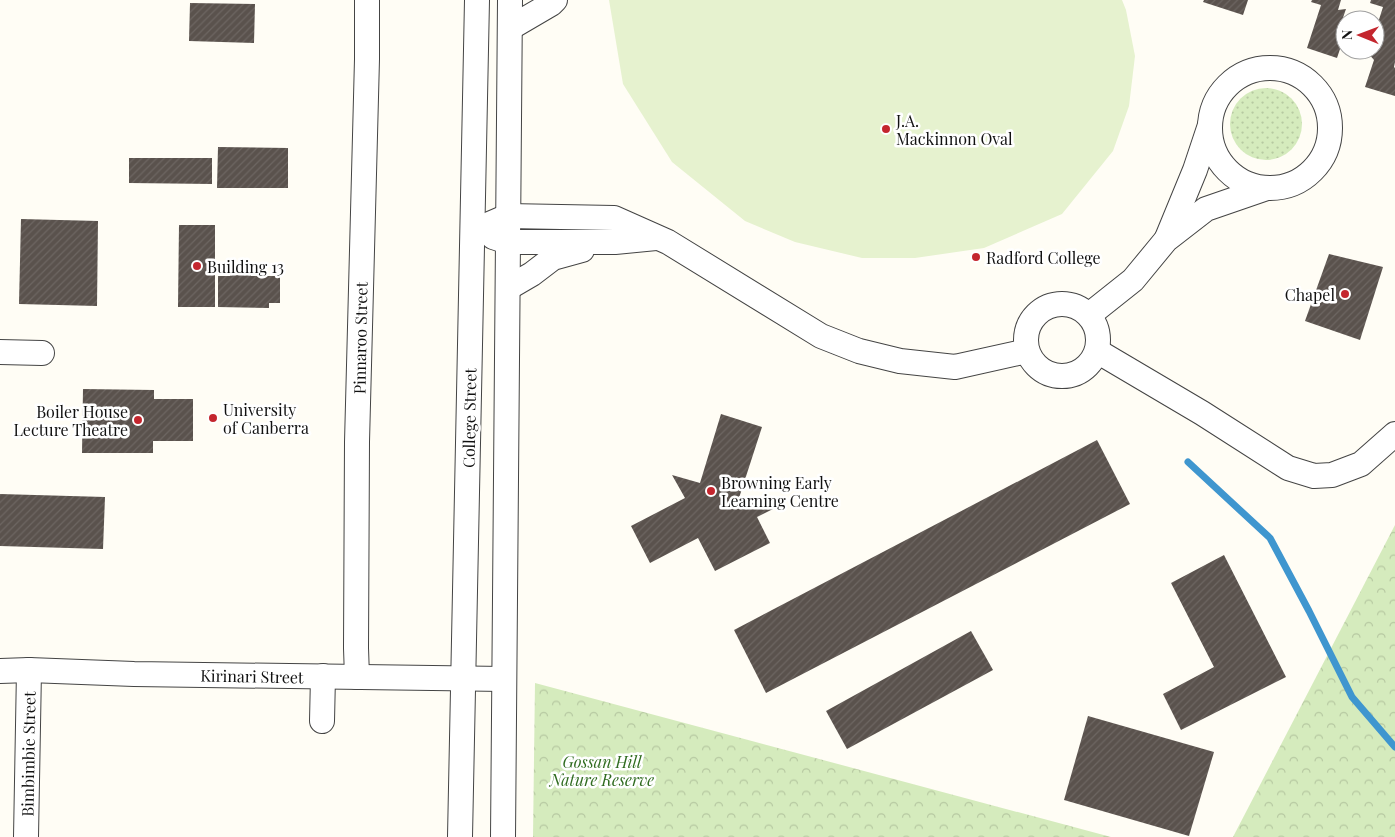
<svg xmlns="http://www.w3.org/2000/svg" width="1395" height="837" viewBox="0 0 1395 837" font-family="'Playfair Display',serif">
  <defs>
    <pattern id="grass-dots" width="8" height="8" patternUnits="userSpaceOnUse" patternTransform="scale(1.25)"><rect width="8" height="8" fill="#d5ebbd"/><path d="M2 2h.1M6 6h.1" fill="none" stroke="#b6c8a1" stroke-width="1.8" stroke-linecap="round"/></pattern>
    <pattern id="park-crowns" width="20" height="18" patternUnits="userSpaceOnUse" patternTransform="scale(1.25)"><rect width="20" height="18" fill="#d5ebbd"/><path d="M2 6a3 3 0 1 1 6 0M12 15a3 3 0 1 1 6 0" fill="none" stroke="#b6c8a1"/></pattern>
    <pattern id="building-hatch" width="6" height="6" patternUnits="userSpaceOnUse" patternTransform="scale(1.25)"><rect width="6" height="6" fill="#5a524d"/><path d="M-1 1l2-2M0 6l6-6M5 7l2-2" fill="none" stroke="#6d6662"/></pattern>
  </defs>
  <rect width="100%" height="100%" fill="#fffdf5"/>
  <circle fill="url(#grass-dots)" cx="1266" cy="124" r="36"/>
  <g fill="url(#park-crowns)">
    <polygon points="1395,525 1395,837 1233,837"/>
    <polygon points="535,683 1111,837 533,837"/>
  </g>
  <polygon fill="#e6f2cf" points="609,0 1122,0 1126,10 1135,56 1129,106 1113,151 1062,214 984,248 915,258 862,258 795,242 745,221 672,162 623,84"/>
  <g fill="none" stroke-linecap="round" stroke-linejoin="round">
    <polyline stroke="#3f96cf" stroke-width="7" points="1188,462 1270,538 1309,611 1352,697 1395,747"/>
  </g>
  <g fill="url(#building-hatch)">
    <polygon points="1204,0 1248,0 1243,15 1203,2"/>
    <polygon points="1312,0 1341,0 1338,10 1346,9 1336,38 1343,40 1337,58 1307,48 1321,5 1311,2"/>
    <polygon points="1371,0 1395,0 1395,62 1394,67 1395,68 1395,96 1365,87 1374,60 1368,53 1369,50 1375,50 1375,32 1383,7 1370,3"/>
    <polygon points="190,3 255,4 254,43 189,41"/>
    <polygon points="218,147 288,148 288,188 217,188"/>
    <polygon points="129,158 212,158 212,184 129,183"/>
    <polygon points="21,219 98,221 97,306 19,304"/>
    <polygon points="179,225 215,225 215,307 178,307"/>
    <polygon points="1329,254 1383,267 1360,340 1305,321"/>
    <polygon points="230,270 251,270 251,276 280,276 280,303 269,303 269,308 218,307 218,276 230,276"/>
    <polygon points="83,389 154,390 154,399 193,399 193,441 153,441 153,453 82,453"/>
    <polygon points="721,414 762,427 739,498 773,509 757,517 770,543 715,571 698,538 650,563 631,526 685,498 672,475 700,483"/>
    <polygon points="1097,440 1130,504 766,693 734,630"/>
    <polygon points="0,494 105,497 103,549 0,546"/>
    <polygon points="1224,555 1286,677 1181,730 1163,694 1214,667 1171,583"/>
    <polygon points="971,631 993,670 847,749 826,711"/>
    <polygon points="1088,716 1214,752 1189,836 1064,800"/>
  </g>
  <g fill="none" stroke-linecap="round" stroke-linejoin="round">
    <g stroke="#444" stroke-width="26">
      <g id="minor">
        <polyline points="510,28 551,4 555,0"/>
        <circle cx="1270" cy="128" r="60"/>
        <polyline points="473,231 508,216 614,218 668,242 821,336 859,351 900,361 955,367 1027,351"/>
        <polyline points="493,237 508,242 615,242 656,238"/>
        <polyline points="1167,238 1195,170 1210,125"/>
        <polyline points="508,288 532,274 553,258 582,250"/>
        <circle cx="1062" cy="340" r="36"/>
        <polyline points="1089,315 1133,280 1166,240 1206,209 1267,188"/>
        <polyline points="1097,351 1202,413 1288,468 1314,476 1332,475 1361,464 1395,434"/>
        <polyline points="0,352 42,353"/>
        <polyline points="0,671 29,670 134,674 504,679"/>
        <polyline points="357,677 356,648 357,442 367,59 367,0"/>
        <polyline points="322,721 323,676"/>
        <polyline points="26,837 29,670"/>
        <polyline points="460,837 477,0"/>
        <polyline points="503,837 510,0"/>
      </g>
    </g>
    <use href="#minor" stroke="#fff" stroke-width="24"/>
  </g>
  <g fill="#c4262e" stroke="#fff" stroke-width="2">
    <circle cx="886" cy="129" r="5"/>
    <circle cx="976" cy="257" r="5"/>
    <circle cx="197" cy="266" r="5"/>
    <circle cx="1345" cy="294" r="5"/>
    <circle cx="213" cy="418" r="5"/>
    <circle cx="138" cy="420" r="5"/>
    <circle cx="711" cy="491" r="5"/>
  </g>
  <g text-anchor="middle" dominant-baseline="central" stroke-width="5" stroke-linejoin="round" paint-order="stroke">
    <g font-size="16" fill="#111" stroke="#fff" text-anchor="start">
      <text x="896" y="120">J.A.<tspan x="896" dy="18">Mackinnon Oval</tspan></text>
      <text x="986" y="257">Radford College</text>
      <text x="207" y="266">Building 13</text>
      <text x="1335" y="294" text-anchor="end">Chapel</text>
      <text x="223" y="409">University<tspan x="223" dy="18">of Canberra</tspan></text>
      <text x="128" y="411" text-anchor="end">Boiler House<tspan x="128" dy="18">Lecture Theatre</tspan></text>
      <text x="721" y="482">Browning Early<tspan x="721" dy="18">Learning Centre</tspan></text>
    </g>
    <g font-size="16" fill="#111" stroke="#fff">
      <text transform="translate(360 338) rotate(-89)">Pinnaroo Street</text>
      <text transform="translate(469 418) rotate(-89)">College Street</text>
      <text transform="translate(252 676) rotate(1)">Kirinari Street</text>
      <text transform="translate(28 754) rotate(-89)">Bimbimbie Street</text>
    </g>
    <g font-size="16" font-style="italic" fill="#2f6b1f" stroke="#fff">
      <text x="602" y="761">Gossan Hill<tspan x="602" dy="18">Nature Reserve</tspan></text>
    </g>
  </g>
  <g transform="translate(1360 35) rotate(271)"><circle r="24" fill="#ffffff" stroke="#a0a0a0"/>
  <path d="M0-4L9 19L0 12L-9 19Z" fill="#c4262e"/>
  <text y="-8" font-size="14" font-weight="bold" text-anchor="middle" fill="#111111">N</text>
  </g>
</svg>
